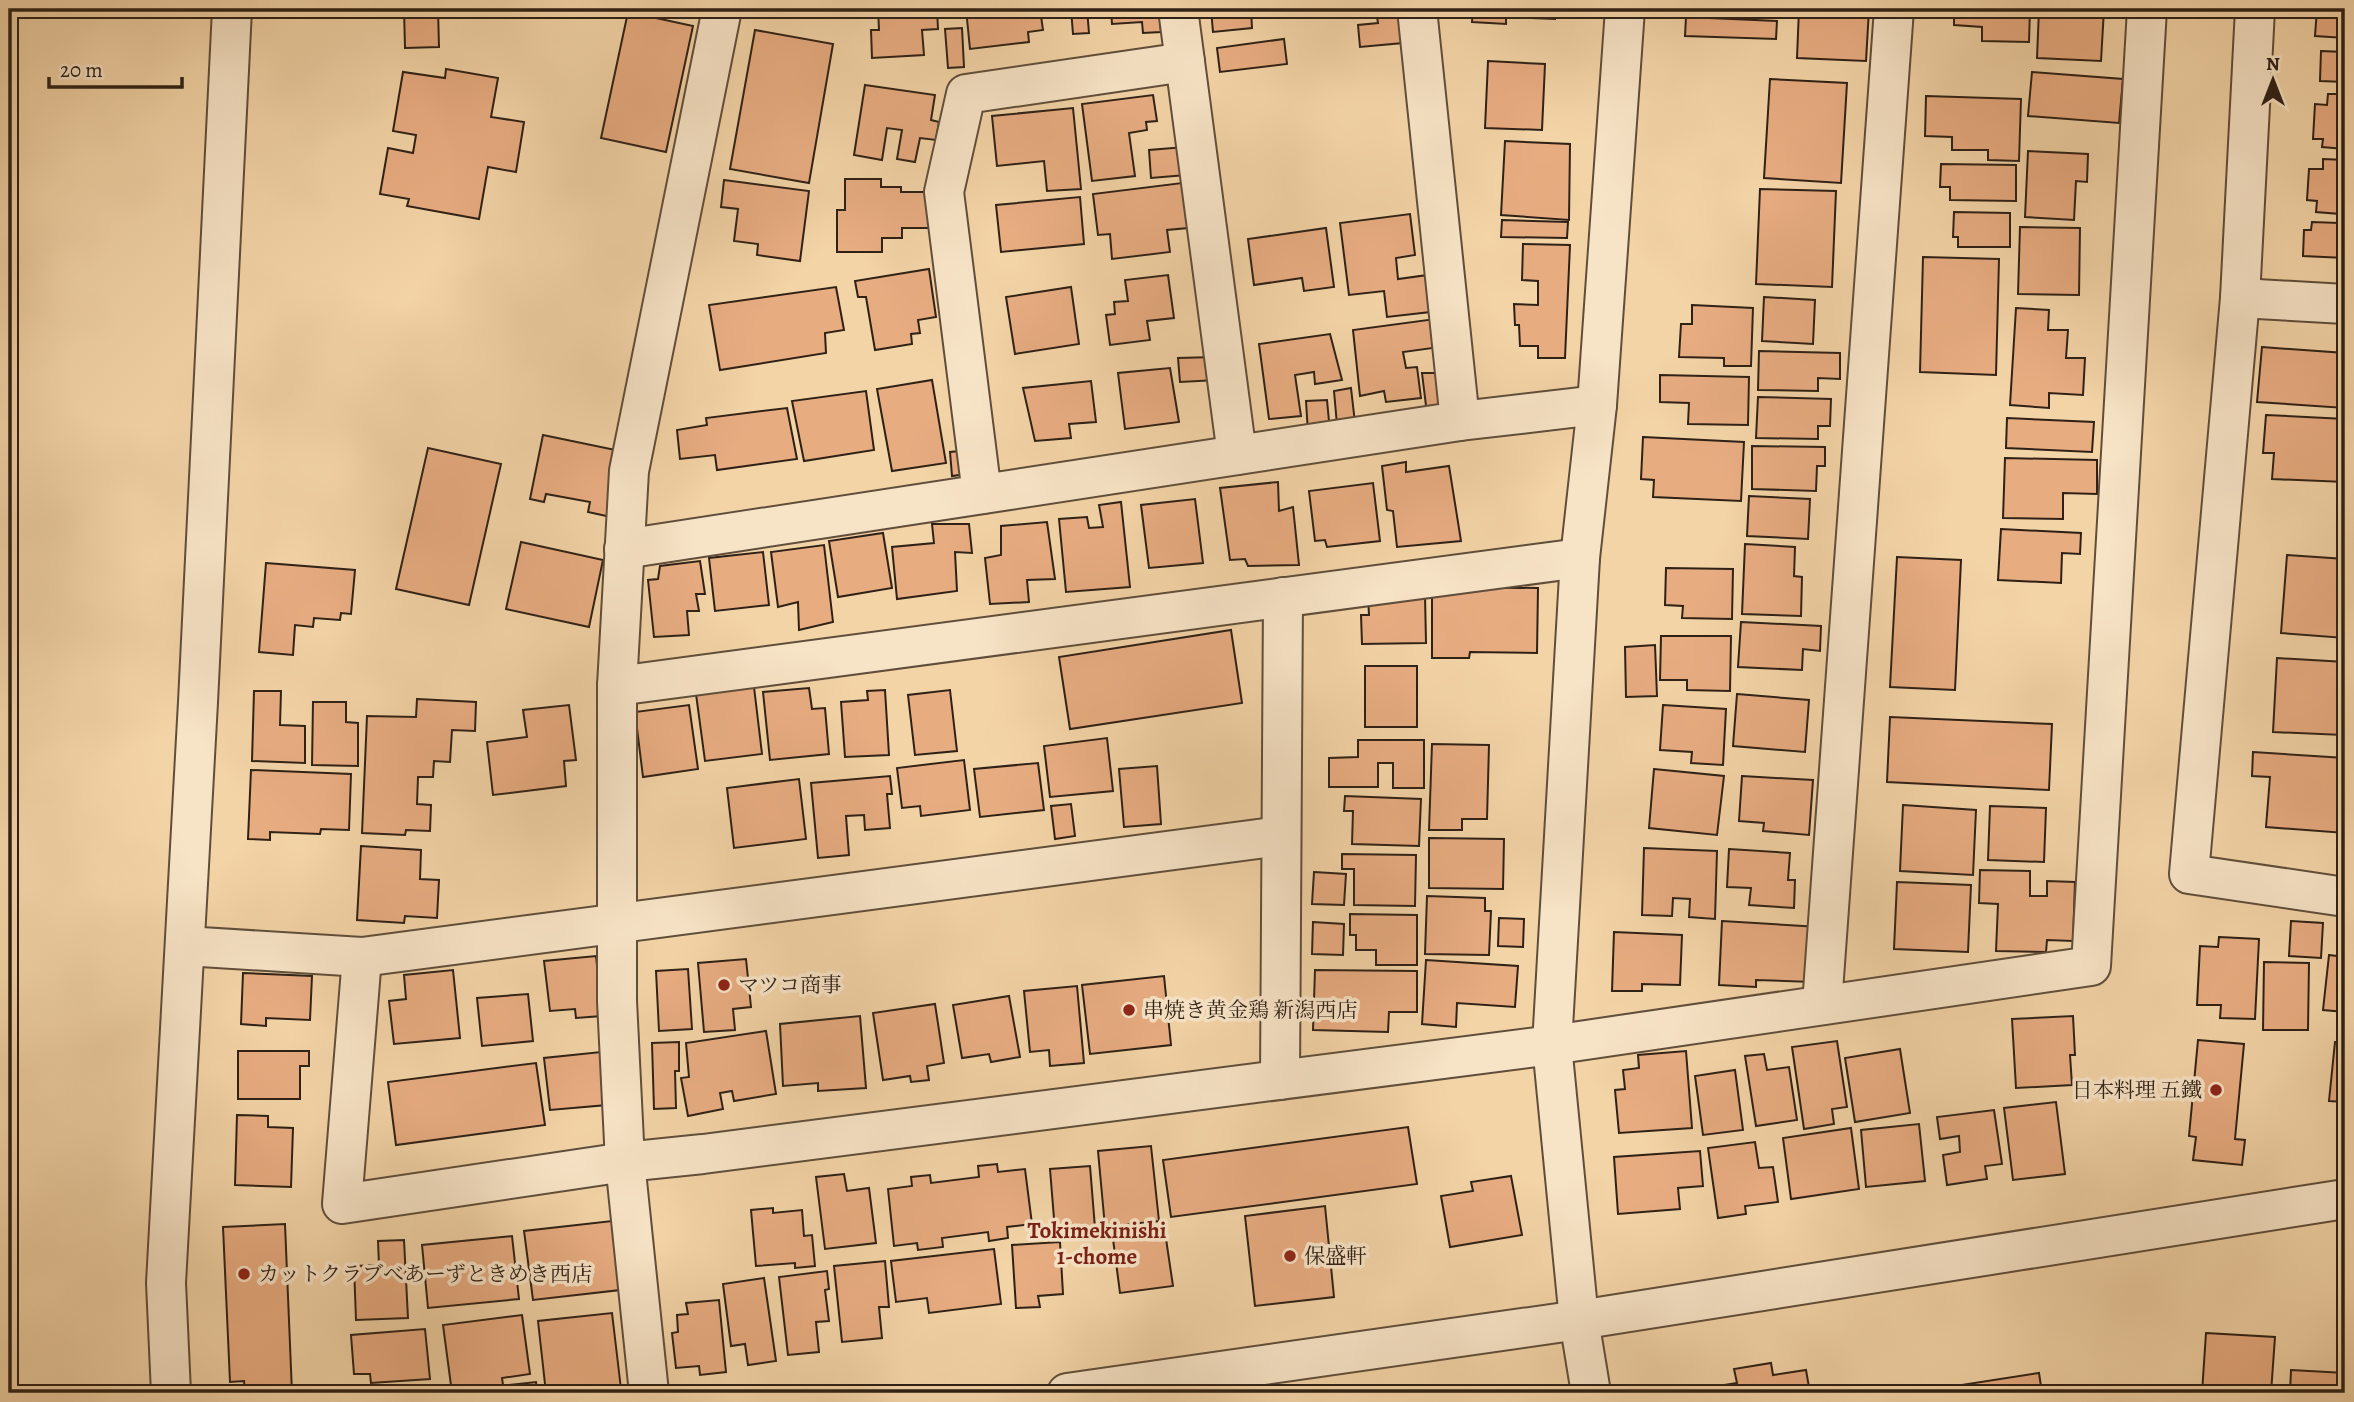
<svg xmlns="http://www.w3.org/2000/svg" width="2354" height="1402" viewBox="0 0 2354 1402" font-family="Alegreya,'Noto Serif JP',serif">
  <rect width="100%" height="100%" fill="#f3d4a7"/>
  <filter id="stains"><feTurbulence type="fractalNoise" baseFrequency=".00286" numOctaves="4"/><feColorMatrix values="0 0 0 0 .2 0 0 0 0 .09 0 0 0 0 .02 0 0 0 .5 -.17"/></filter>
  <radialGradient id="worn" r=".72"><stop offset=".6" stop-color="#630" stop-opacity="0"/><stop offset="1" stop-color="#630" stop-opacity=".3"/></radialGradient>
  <g fill="#e8ac81" stroke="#2f2116" stroke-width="2">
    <polygon points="404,9 438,9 439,47 405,48"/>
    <polygon points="678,9 704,9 703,14"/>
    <polygon points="878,9 937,9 938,29 922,30 924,55 872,58 871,30 879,30"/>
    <polygon points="966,9 1040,9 1043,30 1028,32 1029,42 970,49"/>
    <polygon points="1071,9 1087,9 1089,33 1073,34"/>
    <polygon points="1111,9 1159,9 1161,32 1143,33 1142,22 1112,24"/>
    <polygon points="1211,9 1251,9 1252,28 1213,32"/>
    <polygon points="1313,9 1364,9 1313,15"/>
    <polygon points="1400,9 1403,43 1360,47 1358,25 1378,23 1376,10"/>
    <polygon points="1473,9 1555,9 1555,19 1506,17 1506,24 1472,22"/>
    <polygon points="1799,9 1869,9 1866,61 1797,58"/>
    <polygon points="1933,9 2030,9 2029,42 1982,41 1982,27 1954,25 1954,14 1932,14"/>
    <polygon points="2039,9 2104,9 2101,61 2037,58"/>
    <polygon points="2317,9 2345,9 2345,38 2315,36"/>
    <polygon points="628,12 693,26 666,152 601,138"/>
    <polygon points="1686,17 1777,21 1776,39 1685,36"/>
    <polygon points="962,28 964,67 948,68 945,29"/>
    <polygon points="755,30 833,44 809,183 730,169"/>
    <polygon points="1284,39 1287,64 1220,72 1217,48"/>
    <polygon points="2321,51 2345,52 2345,82 2320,81"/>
    <polygon points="1488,61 1545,64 1542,130 1485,128"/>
    <polygon points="446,69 498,78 491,117 524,122 516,172 488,167 479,219 407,206 409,199 380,194 388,148 413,153 416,135 393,131 403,72 445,78"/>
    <polygon points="2032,72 2123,79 2119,123 2028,116"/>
    <polygon points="1770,79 1847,83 1841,183 1764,178"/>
    <polygon points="865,85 935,95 931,120 939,122 936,140 920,138 915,162 897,159 902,130 887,128 882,160 854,155"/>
    <polygon points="2328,94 2345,94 2345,149 2322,147 2323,139 2313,139 2315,104 2327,105"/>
    <polygon points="1153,95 1157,121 1146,122 1147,130 1129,133 1135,176 1092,181 1082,104"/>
    <polygon points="1926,96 2021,99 2019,161 1988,160 1988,150 1952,150 1952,137 1925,136"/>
    <polygon points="1073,108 1081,189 1047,191 1044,161 997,166 992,116"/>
    <polygon points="1505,141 1570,144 1569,220 1501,215"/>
    <polygon points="1185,147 1186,175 1151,178 1149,150"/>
    <polygon points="2028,151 2088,154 2087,182 2076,181 2074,220 2025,217"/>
    <polygon points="2323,159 2345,160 2345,258 2303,256 2304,230 2311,230 2312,222 2339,223 2340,214 2316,212 2317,201 2307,200 2309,169 2323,169"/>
    <polygon points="1941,164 2016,165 2016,201 1950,200 1950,187 1940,187"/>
    <polygon points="845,179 881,179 881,187 901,187 901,192 929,192 929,228 902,228 902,238 882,238 882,252 837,252 837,210 845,210"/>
    <polygon points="724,180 809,191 800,261 757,255 758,244 734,241 738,209 721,207"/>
    <polygon points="1182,183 1188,228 1167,230 1170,252 1112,259 1110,234 1098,235 1093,194"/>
    <polygon points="1760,189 1836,191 1832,287 1756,284"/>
    <polygon points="1080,197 1084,244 1001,252 996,205"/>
    <polygon points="1954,212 2010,213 2010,247 1958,247 1958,237 1953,237"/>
    <polygon points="1410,214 1415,255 1396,258 1398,279 1435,274 1439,311 1387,317 1384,291 1349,295 1340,223"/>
    <polygon points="1502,220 1568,222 1567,238 1501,237"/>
    <polygon points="2020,227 2080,228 2079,295 2018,294"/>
    <polygon points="1326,228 1334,287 1304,291 1302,278 1254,285 1248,239"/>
    <polygon points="1523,244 1570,245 1565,358 1538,358 1538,346 1520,346 1519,325 1515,325 1514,304 1538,305 1538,281 1522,280"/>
    <polygon points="1923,257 1999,259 1996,375 1920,372"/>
    <polygon points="929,269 936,317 918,320 920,333 911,334 912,344 875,350 866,297 858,297 855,281"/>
    <polygon points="1168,275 1174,318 1147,321 1150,340 1110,345 1106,315 1115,314 1114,302 1128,301 1125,280"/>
    <polygon points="836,287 844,330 825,333 826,353 720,370 709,305"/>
    <polygon points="1071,287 1079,344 1015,354 1006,297"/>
    <polygon points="1764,297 1815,300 1813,344 1762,341"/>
    <polygon points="1692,305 1753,308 1751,366 1724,366 1724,358 1679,357 1681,324 1692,324"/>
    <polygon points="2016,308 2049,310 2048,330 2068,330 2066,358 2085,358 2083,395 2049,393 2049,408 2010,405"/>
    <polygon points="1435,319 1440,347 1403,352 1406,368 1417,367 1421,398 1386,402 1384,391 1360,396 1353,330"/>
    <polygon points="1330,334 1342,380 1315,384 1314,372 1295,375 1301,416 1269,419 1259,344"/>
    <polygon points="2262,347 2345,353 2345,408 2257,402"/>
    <polygon points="1759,351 1840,353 1840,379 1818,378 1818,391 1758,390"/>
    <polygon points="1214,357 1217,380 1180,382 1178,358"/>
    <polygon points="1170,368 1179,422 1125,429 1118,373"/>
    <polygon points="1422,373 1445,373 1448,413 1427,414"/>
    <polygon points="1660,375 1749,377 1748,425 1688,424 1689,403 1660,402"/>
    <polygon points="932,380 946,463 892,471 877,389"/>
    <polygon points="1091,381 1096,422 1069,424 1071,438 1035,441 1023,388"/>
    <polygon points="1351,388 1355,423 1337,425 1334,391"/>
    <polygon points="866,391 874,450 804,461 792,401"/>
    <polygon points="1758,397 1831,399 1830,426 1818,426 1818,439 1756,438"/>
    <polygon points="1327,400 1330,432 1308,433 1306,401"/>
    <polygon points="787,408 797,459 717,470 715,455 680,459 677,430 707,425 706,418"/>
    <polygon points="2266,415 2345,419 2345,482 2272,479 2274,453 2263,453"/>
    <polygon points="2007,418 2094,422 2092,452 2006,448"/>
    <polygon points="543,435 625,452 611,517 588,512 590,502 546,494 544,502 530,499"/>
    <polygon points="1643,437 1744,442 1741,501 1653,497 1654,480 1641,479"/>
    <polygon points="1752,446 1825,447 1825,466 1817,466 1816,491 1752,489"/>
    <polygon points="428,448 501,464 469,605 396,589"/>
    <polygon points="970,450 974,473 952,476 950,452"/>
    <polygon points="2005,458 2097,460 2097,494 2063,493 2063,519 2003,518"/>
    <polygon points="1406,462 1406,472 1449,466 1461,541 1397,547 1393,511 1387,510 1382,466"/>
    <polygon points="1278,482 1279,511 1293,507 1299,565 1248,566 1245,559 1230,560 1220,488"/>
    <polygon points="1373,483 1380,541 1327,547 1325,540 1315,541 1309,491"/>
    <polygon points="1749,496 1810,499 1808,539 1747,536"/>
    <polygon points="1195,499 1203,563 1149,568 1141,505"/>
    <polygon points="1121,502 1130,587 1066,592 1059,519 1087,517 1089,528 1103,527 1099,505"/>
    <polygon points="1047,522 1055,579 1027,580 1029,602 990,604 985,558 1001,555 1001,526"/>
    <polygon points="932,524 969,524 972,553 955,552 957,591 897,599 892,547 934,543"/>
    <polygon points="2001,529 2081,533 2080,554 2062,553 2061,583 1998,580"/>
    <polygon points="883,533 892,588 838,597 829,541"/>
    <polygon points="521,542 603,560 589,627 506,609"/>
    <polygon points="1745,544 1795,547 1794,576 1802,577 1801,616 1742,614"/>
    <polygon points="824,545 833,622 799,630 798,602 778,607 771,552"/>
    <polygon points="763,552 769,605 715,611 709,558"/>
    <polygon points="2287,555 2345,559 2345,638 2281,633"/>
    <polygon points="1897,557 1961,560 1955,690 1890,687"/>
    <polygon points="700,561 705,594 696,594 699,611 687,611 689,635 654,637 648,580 658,579 660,566"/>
    <polygon points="266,563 355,570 351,614 341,613 340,620 314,618 313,627 295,625 293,655 259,652"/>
    <polygon points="1666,568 1733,569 1732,619 1682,618 1683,606 1665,605"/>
    <polygon points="1432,587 1538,588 1537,653 1470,652 1469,658 1432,658"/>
    <polygon points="1425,595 1426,643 1362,644 1361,615 1369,615 1368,597"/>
    <polygon points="1741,622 1821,626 1820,651 1803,649 1802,670 1738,667"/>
    <polygon points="1231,630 1242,703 1070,729 1059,657"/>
    <polygon points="1661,636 1731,636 1730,691 1687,690 1687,680 1660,680"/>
    <polygon points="1655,645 1657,696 1626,697 1625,647"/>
    <polygon points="2277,658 2345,662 2343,735 2273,732"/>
    <rect x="1365" y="666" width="52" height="61"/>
    <polygon points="754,687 762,754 705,761 696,694"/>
    <polygon points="809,688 812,709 825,708 829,754 770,760 763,692"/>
    <polygon points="885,690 889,755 845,757 841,702 868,700 867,691"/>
    <polygon points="950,690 957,751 915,755 908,695"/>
    <polygon points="254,691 281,691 280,725 305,726 305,763 252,761"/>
    <polygon points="1737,694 1809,700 1805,752 1733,746"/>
    <polygon points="417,699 476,702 475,731 452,730 450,762 434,761 433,777 418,777 417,804 431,805 430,831 406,830 405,835 362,833 367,716 416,717"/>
    <polygon points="313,702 346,702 346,722 358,723 358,766 312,765"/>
    <polygon points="569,705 576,760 564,761 566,786 493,795 487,742 527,737 523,710"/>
    <polygon points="689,705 698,769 643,777 635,712"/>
    <polygon points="1663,705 1726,709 1723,765 1691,763 1692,752 1660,750"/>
    <polygon points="1890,717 2052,724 2049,790 1887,782"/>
    <polygon points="1107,738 1113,791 1050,797 1044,746"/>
    <polygon points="1358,740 1424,740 1424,788 1393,788 1393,763 1378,763 1378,787 1329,787 1329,758 1358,757"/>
    <polygon points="1432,744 1489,745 1487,819 1462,819 1462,830 1429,830"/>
    <polygon points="2253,752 2345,758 2345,833 2266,827 2270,777 2252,776"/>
    <polygon points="964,760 970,810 921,816 920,806 902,808 897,768"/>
    <polygon points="1038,763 1044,810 980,817 974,769"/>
    <polygon points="1157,766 1161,824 1124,827 1119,769"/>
    <polygon points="1654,769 1724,776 1717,835 1649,828"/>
    <polygon points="251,770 351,774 349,830 321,829 320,834 270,832 270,840 248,839"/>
    <polygon points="890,776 892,794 887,794 890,828 865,830 864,815 846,816 849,855 818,858 811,783"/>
    <polygon points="1742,776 1813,780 1809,835 1763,831 1764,823 1739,821"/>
    <polygon points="799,779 806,839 734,848 727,788"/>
    <polygon points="1345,796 1421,799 1419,846 1352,844 1353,811 1344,811"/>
    <polygon points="1071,804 1075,836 1055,839 1051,806"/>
    <polygon points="1903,805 1976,810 1973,875 1900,871"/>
    <polygon points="1990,806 2046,808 2044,862 1988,860"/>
    <polygon points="1429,838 1504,839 1503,889 1429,888"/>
    <polygon points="361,846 421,850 420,879 439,880 437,918 405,916 404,923 357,920"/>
    <polygon points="1644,848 1717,851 1715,919 1689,917 1690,899 1673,898 1672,916 1642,915"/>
    <polygon points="1729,849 1790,853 1788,880 1795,880 1794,908 1749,905 1751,888 1727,887"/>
    <polygon points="1342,854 1416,855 1415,906 1354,905 1354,869 1342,869"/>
    <polygon points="1980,870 2030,871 2030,896 2047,896 2047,881 2075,882 2073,941 2047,940 2046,952 1996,951 1998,904 1979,903"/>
    <polygon points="1314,872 1346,874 1344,905 1312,904"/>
    <polygon points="1897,882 1971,885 1968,952 1894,949"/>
    <polygon points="1427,896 1485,898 1485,911 1491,911 1489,955 1425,954"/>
    <polygon points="1350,914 1417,915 1417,965 1376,965 1376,950 1356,950 1356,935 1350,935"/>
    <polygon points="1499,918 1524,919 1523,947 1498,946"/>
    <polygon points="1722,921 1819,927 1812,982 1756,980 1756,987 1719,985"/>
    <polygon points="2291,921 2323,923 2321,958 2289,956"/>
    <polygon points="1313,922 1344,924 1343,955 1312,954"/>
    <polygon points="1614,932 1682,935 1680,985 1642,984 1642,991 1612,991"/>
    <polygon points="2219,937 2259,939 2255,1019 2220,1018 2221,1005 2197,1005 2200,946 2218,947"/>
    <polygon points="2329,955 2345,957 2345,1012 2323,1010"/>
    <polygon points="596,956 602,1016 576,1018 575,1009 550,1011 544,961"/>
    <polygon points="746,959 751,1007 733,1009 735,1030 704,1032 698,963"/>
    <polygon points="1426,960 1518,966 1515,1007 1457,1003 1456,1027 1422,1024"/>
    <polygon points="2264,962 2309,963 2308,1030 2263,1030"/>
    <polygon points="688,969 692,1029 659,1031 656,971"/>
    <polygon points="453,970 460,1038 394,1044 389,1001 406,999 404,975"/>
    <polygon points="1315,970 1417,971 1417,1012 1389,1012 1388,1032 1313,1030"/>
    <polygon points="243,973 312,976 310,1020 266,1018 266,1026 241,1024"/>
    <polygon points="1164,976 1171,1045 1090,1054 1082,985"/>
    <polygon points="1077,986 1084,1063 1050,1066 1049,1050 1030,1052 1024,991"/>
    <polygon points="528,994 533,1041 482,1046 477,998"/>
    <polygon points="1009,996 1020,1057 991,1062 989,1054 962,1058 953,1005"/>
    <polygon points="935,1004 944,1063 927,1066 929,1080 911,1082 910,1076 883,1080 873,1013"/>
    <polygon points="860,1016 866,1088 818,1091 818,1083 783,1086 780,1024"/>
    <polygon points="2073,1016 2075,1055 2070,1055 2072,1085 2016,1088 2012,1019"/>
    <polygon points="766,1031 776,1094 734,1101 732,1091 720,1093 723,1109 688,1116 681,1078 689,1077 686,1043"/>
    <polygon points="2198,1040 2244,1044 2235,1139 2245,1140 2242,1165 2193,1160 2196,1137 2189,1136"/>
    <polygon points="1837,1041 1847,1107 1832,1109 1834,1124 1804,1129 1792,1047"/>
    <polygon points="679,1042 679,1071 675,1071 676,1108 654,1109 652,1043"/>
    <polygon points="2335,1042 2345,1043 2345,1102 2329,1101"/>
    <polygon points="1900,1049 1910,1113 1855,1122 1845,1058"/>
    <polygon points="238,1051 309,1051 309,1066 300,1066 300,1099 238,1099"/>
    <polygon points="1686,1051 1692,1128 1619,1133 1615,1090 1625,1089 1623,1070 1639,1068 1638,1055"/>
    <polygon points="601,1052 607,1105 550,1110 544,1058"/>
    <polygon points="1764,1054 1767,1070 1789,1067 1797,1120 1756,1126 1745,1056"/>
    <polygon points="536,1063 545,1125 396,1145 388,1082"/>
    <polygon points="1735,1070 1743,1130 1703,1135 1695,1076"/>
    <polygon points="2056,1102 2065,1174 2013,1180 2004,1108"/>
    <polygon points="1994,1110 2002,1164 1985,1166 1987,1179 1947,1185 1943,1155 1960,1152 1959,1136 1940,1139 1937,1117"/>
    <polygon points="237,1115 268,1116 268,1127 293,1128 291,1187 235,1185"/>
    <polygon points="1919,1124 1925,1181 1866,1187 1861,1130"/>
    <polygon points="1408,1127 1417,1184 1171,1217 1163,1160"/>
    <polygon points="1851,1128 1859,1189 1791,1199 1783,1138"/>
    <polygon points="1755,1142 1759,1168 1773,1167 1778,1202 1745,1206 1746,1214 1718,1218 1708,1148"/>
    <polygon points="1151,1146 1159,1221 1105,1227 1098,1151"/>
    <polygon points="1700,1151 1703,1186 1678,1188 1680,1209 1618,1214 1614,1157"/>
    <polygon points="997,1164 998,1172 1025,1169 1032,1224 1007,1227 1008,1238 989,1241 988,1232 942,1238 943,1247 918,1250 917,1243 894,1246 888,1189 912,1186 911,1177 930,1175 931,1183 979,1177 978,1166"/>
    <polygon points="1090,1166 1095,1228 1055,1231 1050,1169"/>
    <polygon points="844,1174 847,1191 869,1188 876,1243 825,1249 816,1177"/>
    <polygon points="1511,1176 1522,1235 1450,1247 1441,1196 1473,1191 1471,1182"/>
    <polygon points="1325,1206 1334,1297 1255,1306 1245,1216"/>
    <polygon points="773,1208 773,1213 802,1210 804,1236 812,1235 815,1266 795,1268 795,1263 756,1266 751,1210"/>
    <polygon points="612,1221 620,1290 533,1300 524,1231"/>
    <polygon points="285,1224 292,1393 245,1393 244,1381 230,1382 223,1227"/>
    <polygon points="1165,1232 1173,1286 1120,1293 1113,1239"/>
    <polygon points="512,1236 519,1299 428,1308 422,1245"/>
    <polygon points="404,1240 408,1318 356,1320 354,1266 379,1265 378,1241"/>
    <polygon points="1060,1242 1063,1294 1038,1296 1040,1307 1016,1308 1012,1245"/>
    <polygon points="994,1249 1001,1304 929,1313 927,1298 896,1302 891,1261"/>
    <polygon points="885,1261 889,1307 879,1307 882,1338 842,1342 834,1266"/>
    <polygon points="827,1271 829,1289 825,1290 829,1321 816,1322 819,1352 788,1355 779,1277"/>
    <polygon points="764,1278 776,1361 748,1365 745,1344 731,1346 723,1284"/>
    <polygon points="719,1300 726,1372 700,1375 699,1366 676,1368 672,1333 678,1332 677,1315 688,1314 686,1303"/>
    <polygon points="612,1313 621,1389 582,1393 546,1393 538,1321"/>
    <polygon points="522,1315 530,1374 502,1378 504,1392 452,1393 443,1325"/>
    <polygon points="425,1329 430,1379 371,1383 370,1374 354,1374 351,1335"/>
    <polygon points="2206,1333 2275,1337 2271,1393 2202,1393"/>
    <polygon points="1771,1363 1773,1375 1806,1370 1810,1393 1673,1393 1737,1383 1734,1369"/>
    <polygon points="2291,1370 2345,1373 2345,1393 2290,1393"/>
    <polygon points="2039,1373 2042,1393 1929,1393 1929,1390"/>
    <polygon points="536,1382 537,1393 511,1393 510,1385"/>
  </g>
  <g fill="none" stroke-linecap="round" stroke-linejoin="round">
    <g stroke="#604e3a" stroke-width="42">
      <g id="minor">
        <polyline points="1178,9 1237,455"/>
        <polyline points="1417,9 1460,421 1597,405"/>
        <polyline points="2255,9 2240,298 2189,874 2345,897"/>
        <polyline points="2240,298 2345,304"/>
        <polyline points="982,494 944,192 966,94 1185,62"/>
        <polyline points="624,549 1460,421"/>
        <polyline points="617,686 1580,558"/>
        <polyline points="185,946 362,957 1281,836"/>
        <polyline points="362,957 342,1204 625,1162 703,1154 1552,1045 2091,966 2147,9"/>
        <polyline points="1822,1005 1894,9"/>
        <polyline points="1280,1080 1283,597"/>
        <polyline points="171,1393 166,1283 198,702 232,9"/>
        <polyline points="649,1393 625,1162 617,1001 617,686 629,471 722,9"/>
        <polyline points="1591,1393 1579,1320 1552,1045 1580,558 1597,405 1625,9"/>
      </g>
    </g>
    <g stroke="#604e3a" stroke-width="42">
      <polyline id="tertiary" points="1067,1393 1579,1320 2345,1199"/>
    </g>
    <use href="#minor" stroke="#f7e3c6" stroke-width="38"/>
    <use href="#tertiary" stroke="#f7e3c6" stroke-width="38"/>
  </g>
  <g fill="#8f2418" stroke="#f7e3c6" stroke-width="2.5">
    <circle cx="724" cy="985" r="7"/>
    <circle cx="1129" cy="1010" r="7"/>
    <circle cx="2216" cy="1090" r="7"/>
    <circle cx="1290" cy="1256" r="7"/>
    <circle cx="244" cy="1274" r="7"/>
  </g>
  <g text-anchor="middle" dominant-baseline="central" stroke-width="7" stroke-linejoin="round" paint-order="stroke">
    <g font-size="21" fill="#2f2116" stroke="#f7e3c6" text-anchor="start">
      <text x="738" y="985">マツコ商事</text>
      <text x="1143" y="1010">串焼き黄金鶏 新潟西店</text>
      <text x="2202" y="1090" text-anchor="end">日本料理 五鐵</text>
      <text x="1304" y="1256">保盛軒</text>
      <text x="258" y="1274">カットクラブべあーずときめき西店</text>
    </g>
    <g font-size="23" font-weight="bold" fill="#7a1f14" stroke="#f7e3c6">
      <text x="1097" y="1230">Tokimekinishi<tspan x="1097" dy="26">1-chome</tspan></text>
    </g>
  </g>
  <rect width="2354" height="1402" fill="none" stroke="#f3d4a7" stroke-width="35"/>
  <rect x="10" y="10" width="2333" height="1381" fill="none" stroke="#2f2116" stroke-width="3.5"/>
  <rect x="18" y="18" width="2319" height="1367" fill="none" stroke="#2f2116" stroke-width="2"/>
  <g transform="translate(2273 80)" stroke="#f7e3c6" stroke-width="5" paint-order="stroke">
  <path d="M0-5L12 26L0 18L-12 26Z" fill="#2f2116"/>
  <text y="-10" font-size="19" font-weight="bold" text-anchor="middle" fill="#2f2116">N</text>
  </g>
  <path d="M49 77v10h133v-10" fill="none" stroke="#2f2116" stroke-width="3.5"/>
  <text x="60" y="77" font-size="21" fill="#2f2116" stroke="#f7e3c6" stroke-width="5" paint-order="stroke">20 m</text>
  <rect width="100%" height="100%" filter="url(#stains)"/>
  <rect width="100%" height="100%" fill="url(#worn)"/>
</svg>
